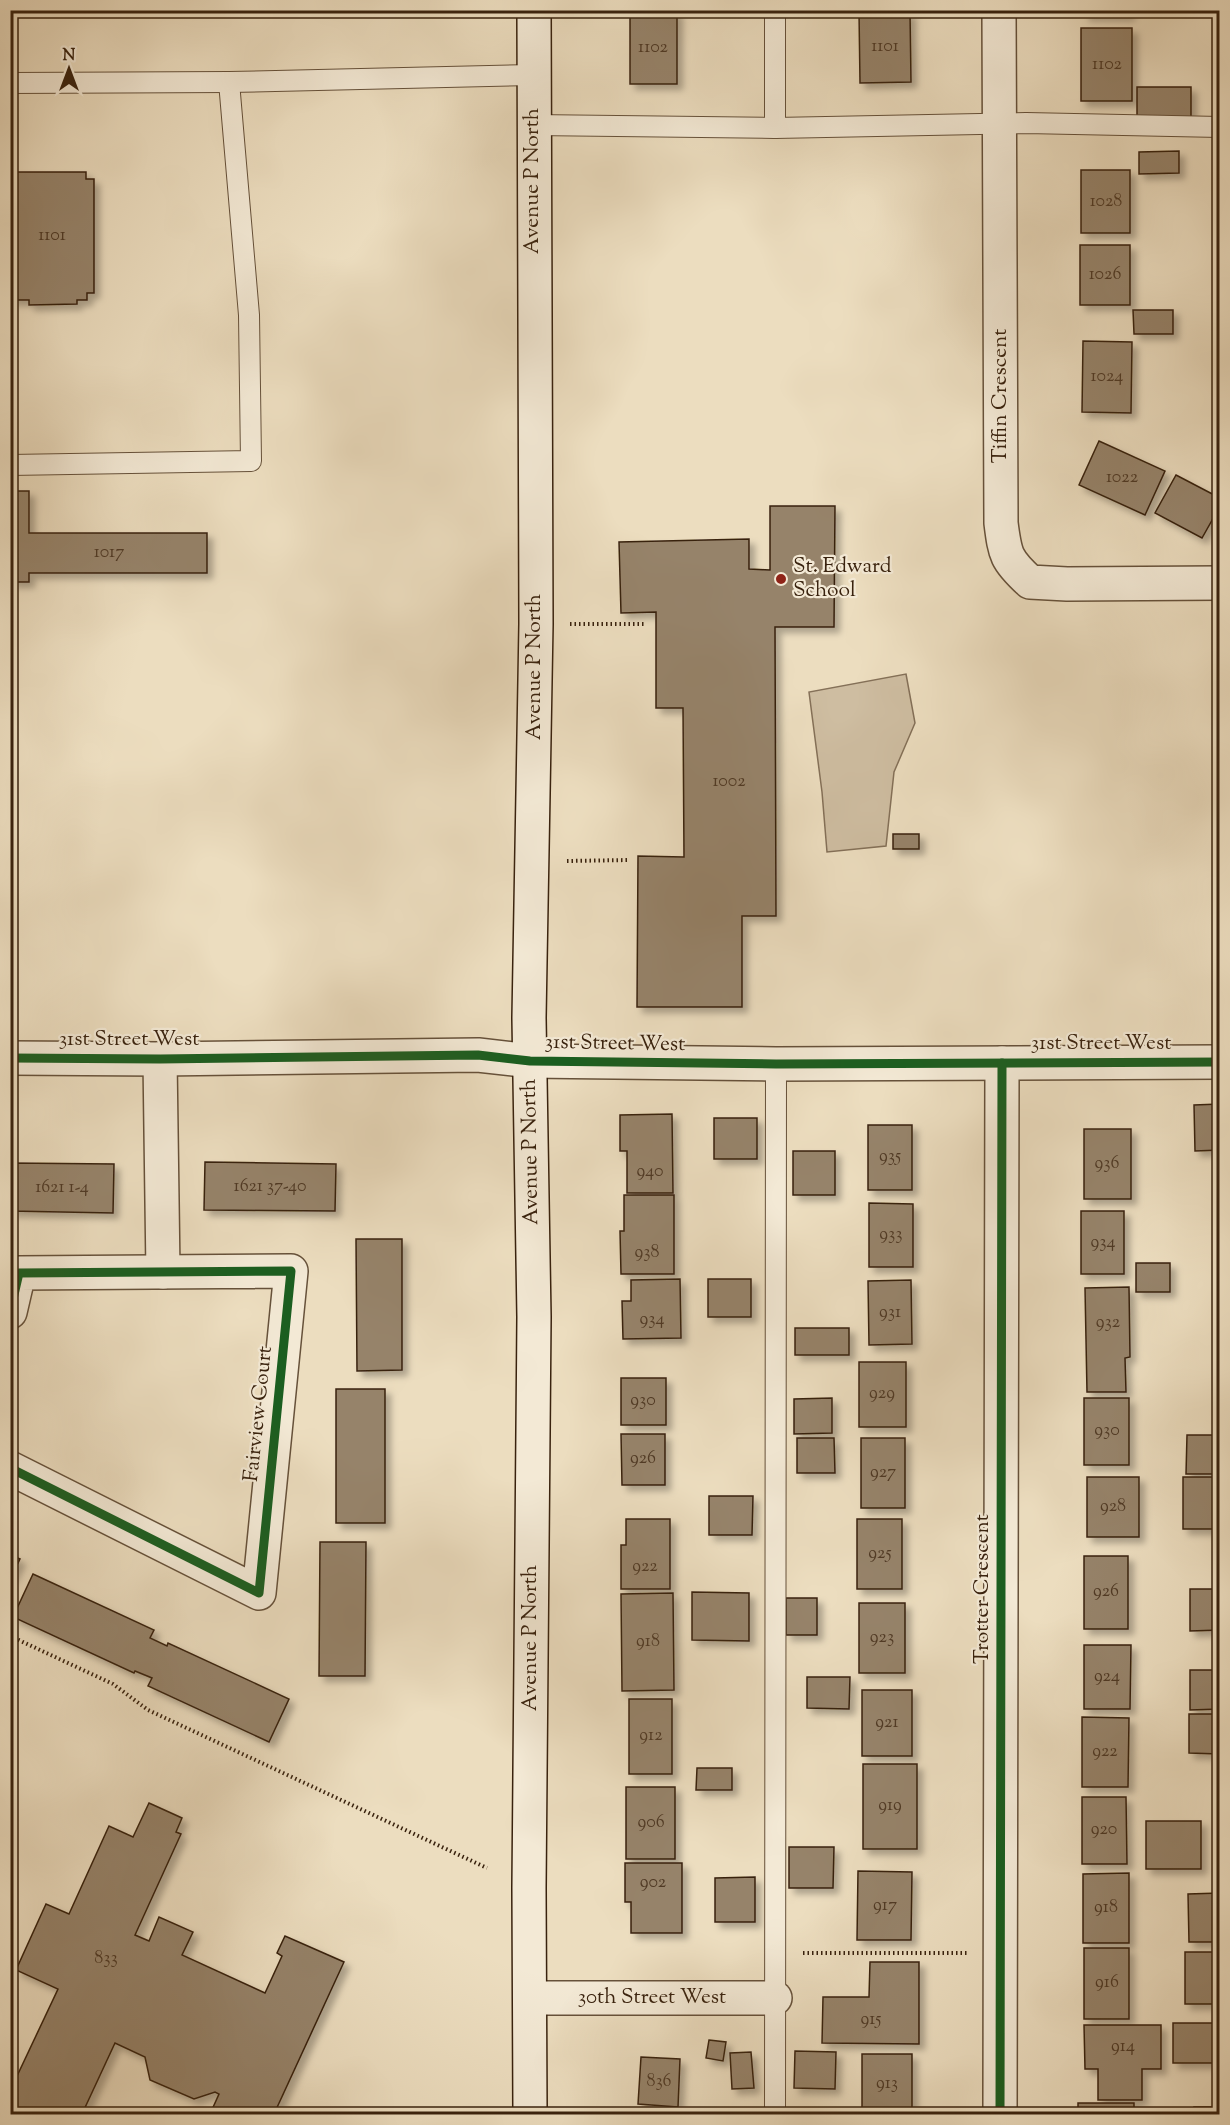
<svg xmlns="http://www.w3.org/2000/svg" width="1230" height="2125" viewBox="0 0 1230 2125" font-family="'Sorts Mill Goudy',serif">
  <defs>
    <filter id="shadow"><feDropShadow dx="5.5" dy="5.5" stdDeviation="3" flood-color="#0004"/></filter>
  </defs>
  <rect width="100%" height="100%" fill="#ecddbf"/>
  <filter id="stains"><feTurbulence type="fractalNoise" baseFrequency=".00333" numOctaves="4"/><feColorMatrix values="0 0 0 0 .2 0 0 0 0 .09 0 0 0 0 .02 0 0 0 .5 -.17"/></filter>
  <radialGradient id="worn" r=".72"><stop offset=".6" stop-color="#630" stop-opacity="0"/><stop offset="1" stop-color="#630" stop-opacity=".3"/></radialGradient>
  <polygon fill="#cebda1" stroke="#847058" stroke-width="1.5" points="906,674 915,723 894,772 886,846 827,852 822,792 809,692"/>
  <g fill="#96836a" stroke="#39220e" stroke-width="1.5" filter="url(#shadow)">
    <rect x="1084" y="10" width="45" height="5"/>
    <rect x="630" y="11" width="47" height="73"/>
    <polygon points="859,12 910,12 911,82 860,83"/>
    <rect x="1081" y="28" width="51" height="73"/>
    <rect x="1137" y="87" width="54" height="33"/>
    <polygon points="1179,151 1179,173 1139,174 1139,152"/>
    <rect x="1081" y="170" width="49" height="63"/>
    <polygon points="10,172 86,172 86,179 94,179 94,293 87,293 87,300 77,300 77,304 29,305 29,300 10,300"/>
    <rect x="1080" y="245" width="50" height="60"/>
    <polygon points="1133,310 1173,310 1173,334 1134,334"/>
    <polygon points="1083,341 1132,342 1131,413 1082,412"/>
    <polygon points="1099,441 1165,471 1145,515 1079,485"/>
    <polygon points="1176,475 1220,498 1220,506 1202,538 1155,513"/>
    <polygon points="10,491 29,491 29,533 207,533 207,573 29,573 29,582 10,582"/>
    <polygon points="770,506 835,506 834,627 775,627 776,916 742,916 742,1007 637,1007 638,856 684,857 683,708 656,708 656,612 621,613 619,542 749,539 749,569 770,570"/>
    <rect x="893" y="834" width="26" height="15"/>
    <polygon points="1220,1104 1220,1150 1195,1151 1194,1105"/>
    <polygon points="672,1114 673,1193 627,1193 627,1151 620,1151 620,1115"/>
    <rect x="714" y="1118" width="43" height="41"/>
    <rect x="868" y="1125" width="44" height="65"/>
    <rect x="1084" y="1129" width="47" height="70"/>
    <rect x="793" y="1151" width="42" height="44"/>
    <polygon points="205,1162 336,1164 335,1211 204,1210"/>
    <polygon points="10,1163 114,1164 113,1213 10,1211"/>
    <polygon points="624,1195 674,1195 674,1274 621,1274 620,1231 624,1231"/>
    <polygon points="869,1203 913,1204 913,1267 869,1267"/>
    <rect x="1081" y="1211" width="43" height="63"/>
    <polygon points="356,1239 402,1239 402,1370 357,1371"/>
    <rect x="1136" y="1263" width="34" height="29"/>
    <polygon points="680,1279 681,1338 623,1339 622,1301 631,1301 631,1280"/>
    <rect x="708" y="1279" width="43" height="38"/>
    <polygon points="911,1280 912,1344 869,1345 868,1281"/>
    <polygon points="1129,1287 1130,1357 1125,1358 1126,1392 1087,1392 1085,1288"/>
    <rect x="795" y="1328" width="54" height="27"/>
    <rect x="859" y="1362" width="47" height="65"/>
    <rect x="621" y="1378" width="45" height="47"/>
    <rect x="336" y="1389" width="49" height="134"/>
    <polygon points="832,1398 832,1433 794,1434 794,1399"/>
    <rect x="1084" y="1398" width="45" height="67"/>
    <polygon points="621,1434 665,1434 665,1485 622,1485"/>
    <polygon points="1187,1435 1220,1435 1220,1474 1186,1474"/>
    <polygon points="797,1438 834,1438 835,1473 797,1473"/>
    <rect x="861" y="1438" width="44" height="70"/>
    <rect x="1087" y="1477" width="52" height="60"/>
    <rect x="1183" y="1477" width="37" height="52"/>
    <polygon points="709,1496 753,1496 752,1535 709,1535"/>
    <polygon points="626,1519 670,1519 670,1589 621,1589 621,1545 626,1545"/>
    <rect x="857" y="1519" width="45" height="70"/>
    <polygon points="320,1542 366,1542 365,1676 319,1676"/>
    <polygon points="10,1555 20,1559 10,1580"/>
    <rect x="1084" y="1556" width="44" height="73"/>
    <polygon points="33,1574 154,1630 150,1638 167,1646 168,1643 289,1699 269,1742 148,1686 152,1678 135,1671 134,1673 13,1617"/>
    <polygon points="1190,1589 1220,1589 1220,1630 1190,1631"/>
    <polygon points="692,1592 749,1593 749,1641 692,1640"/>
    <polygon points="673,1593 674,1690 622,1691 621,1594"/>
    <rect x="786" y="1598" width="31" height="37"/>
    <rect x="859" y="1603" width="46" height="70"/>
    <polygon points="1084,1645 1131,1645 1130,1709 1084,1709"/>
    <polygon points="1190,1670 1220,1670 1220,1709 1190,1710"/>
    <polygon points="807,1677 850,1677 849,1709 807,1708"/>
    <rect x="862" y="1690" width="50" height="66"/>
    <rect x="629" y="1699" width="43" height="75"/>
    <polygon points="1189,1714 1220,1714 1220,1754 1189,1753"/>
    <polygon points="1082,1717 1129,1718 1128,1787 1082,1787"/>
    <rect x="863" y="1764" width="54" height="85"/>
    <polygon points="697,1768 732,1768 732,1790 696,1790"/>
    <rect x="626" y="1787" width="49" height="72"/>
    <polygon points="1082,1797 1126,1797 1127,1864 1082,1864"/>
    <polygon points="149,1803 182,1818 176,1832 181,1834 135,1935 149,1941 159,1917 193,1932 182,1955 265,1993 282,1956 277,1953 285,1936 344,1962 274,2114 210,2114 219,2094 215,2092 194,2099 150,2080 145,2057 115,2043 82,2114 10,2114 10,2091 58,1989 16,1970 46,1904 69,1914 109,1826 133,1837"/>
    <rect x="1146" y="1821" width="55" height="48"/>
    <polygon points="789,1847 834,1847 833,1888 789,1888"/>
    <polygon points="625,1863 682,1863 682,1933 631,1933 631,1902 625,1902"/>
    <polygon points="858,1871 912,1872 911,1940 857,1940"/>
    <polygon points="1129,1873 1129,1943 1083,1943 1083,1874"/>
    <polygon points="755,1877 755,1922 715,1922 715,1878"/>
    <polygon points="1220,1893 1220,1942 1189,1942 1188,1894"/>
    <rect x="1084" y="1948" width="45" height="71"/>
    <rect x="1185" y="1952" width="35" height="52"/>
    <polygon points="870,1962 919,1962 919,2044 822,2043 823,1997 869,1997"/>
    <rect x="1173" y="2023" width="47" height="40"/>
    <polygon points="1084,2025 1161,2025 1161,2069 1142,2069 1142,2100 1098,2100 1098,2069 1085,2069"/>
    <polygon points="709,2040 726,2042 723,2061 706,2058"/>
    <polygon points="795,2051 836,2052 835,2089 794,2088"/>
    <polygon points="751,2052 754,2088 732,2089 730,2053"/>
    <rect x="862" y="2054" width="50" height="60"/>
    <polygon points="641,2057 680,2059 678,2107 638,2104"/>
    <rect x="1078" y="2103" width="56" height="11"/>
    <rect x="1194" y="2107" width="26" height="7"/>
  </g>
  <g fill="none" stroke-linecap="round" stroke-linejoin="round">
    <g stroke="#66513a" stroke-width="22">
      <g id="service">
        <polyline points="775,10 775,128"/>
        <polyline points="10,83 229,82 533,75"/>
        <polyline points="533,125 775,128 1026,123 1220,127"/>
        <polyline points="10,465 251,461 249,315 229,82"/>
        <polyline points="775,2114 776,1064"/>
      </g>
    </g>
    <g stroke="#66513a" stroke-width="36">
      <g id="minor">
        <path d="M999 10 1001 523C1005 555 1006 560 1030 582L1067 584 1220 583"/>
        <polyline points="10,1058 160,1059 478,1055 530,1061 776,1064 1220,1062"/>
        <polyline points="160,1059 163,1272"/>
        <polyline points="10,1312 19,1273 291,1271 259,1593 10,1468"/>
        <polyline points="530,1998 775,1998"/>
        <polyline points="1000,2114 1002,1063"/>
      </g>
    </g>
    <g stroke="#39220e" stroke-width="36">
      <polyline id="secondary" points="530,2114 529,1888 534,1317 529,1018 536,624 534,10"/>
    </g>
    <g stroke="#39220e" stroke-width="4" stroke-dasharray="1.5 3" stroke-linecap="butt">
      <polyline points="570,624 644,624"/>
      <polyline points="567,861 629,860"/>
      <polyline points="10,1636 113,1684 148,1710 487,1868"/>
      <polyline points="803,1953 967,1953"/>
    </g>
    <use href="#service" stroke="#f3e9d5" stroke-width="20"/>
    <use href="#minor" stroke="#f3e9d5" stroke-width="33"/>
    <use href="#secondary" stroke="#f3e9d5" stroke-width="33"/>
    <g stroke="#f3e9d5" stroke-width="13">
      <g id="cycleway">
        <polyline points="10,1058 160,1059 478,1055 530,1061 776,1064 1220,1062"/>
        <polyline points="10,1312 19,1273 291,1271 259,1593 10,1468"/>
        <polyline points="1000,2114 1002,1063"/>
      </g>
    </g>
    <use href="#cycleway" stroke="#1b5e20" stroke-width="9"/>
  </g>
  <circle fill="#8f2418" stroke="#f3e9d5" stroke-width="2" cx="781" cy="579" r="6"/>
  <g text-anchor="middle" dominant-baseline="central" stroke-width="4.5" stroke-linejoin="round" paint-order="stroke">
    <g font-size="18" fill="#503a25">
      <text x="885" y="47">1101</text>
      <text x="653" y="48">1102</text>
      <text x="1107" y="65">1102</text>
      <text x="1106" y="202">1028</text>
      <text x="52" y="236">1101</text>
      <text x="1105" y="275">1026</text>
      <text x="1107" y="377">1024</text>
      <text x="1122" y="478">1022</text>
      <text x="109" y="553">1017</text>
      <text x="729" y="782">1002</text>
      <text x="890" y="1157">935</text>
      <text x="1107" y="1164">936</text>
      <text x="650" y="1172">940</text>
      <text x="270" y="1187">1621 37-40</text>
      <text x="62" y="1188">1621 1-4</text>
      <text x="891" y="1235">933</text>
      <text x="1103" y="1243">934</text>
      <text x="647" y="1253">938</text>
      <text x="890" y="1313">931</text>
      <text x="652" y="1320">934</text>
      <text x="1108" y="1323">932</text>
      <text x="882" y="1394">929</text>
      <text x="643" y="1401">930</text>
      <text x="1107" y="1431">930</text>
      <text x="643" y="1459">926</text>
      <text x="883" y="1473">927</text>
      <text x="1113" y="1507">928</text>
      <text x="880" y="1554">925</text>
      <text x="645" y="1567">922</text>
      <text x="1106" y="1592">926</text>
      <text x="882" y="1638">923</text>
      <text x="648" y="1642">918</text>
      <text x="1107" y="1677">924</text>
      <text x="887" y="1723">921</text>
      <text x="651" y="1736">912</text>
      <text x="1105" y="1752">922</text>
      <text x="890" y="1806">919</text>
      <text x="651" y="1823">906</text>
      <text x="1104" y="1830">920</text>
      <text x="653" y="1883">902</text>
      <text x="885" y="1906">917</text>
      <text x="1106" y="1908">918</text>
      <text x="106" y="1959">833</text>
      <text x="1107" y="1983">916</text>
      <text x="871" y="2020">915</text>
      <text x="1123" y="2047">914</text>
      <text x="659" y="2082">836</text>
      <text x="887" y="2084">913</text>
    </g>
    <g font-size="21" fill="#39220e" stroke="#f3e9d5">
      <text transform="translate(533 181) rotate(-90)">Avenue P North</text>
      <text transform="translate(1001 396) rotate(-90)">Tiffin Crescent</text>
      <text transform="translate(535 667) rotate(-90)">Avenue P North</text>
      <text x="129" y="1040">31st Street West</text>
      <text transform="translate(615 1044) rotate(1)">31st Street West</text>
      <text x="1101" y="1044">31st Street West</text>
      <text transform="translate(531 1152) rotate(-91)">Avenue P North</text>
      <text transform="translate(259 1414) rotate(-84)">Fairview Court</text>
      <text transform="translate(983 1589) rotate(-90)">Trotter Crescent</text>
      <text transform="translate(531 1638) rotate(-90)">Avenue P North</text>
      <text x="652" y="1998">30th Street West</text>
    </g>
    <g font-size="21" fill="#39220e" stroke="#f3e9d5" text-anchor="start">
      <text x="793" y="567">St. Edward<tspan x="793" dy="24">School</tspan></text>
    </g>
  </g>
  <rect width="1230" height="2125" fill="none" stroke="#ecddbf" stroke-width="36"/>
  <rect x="12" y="12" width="1206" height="2101" fill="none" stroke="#39220e" stroke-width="3"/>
  <rect x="18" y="18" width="1194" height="2089" fill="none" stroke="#39220e" stroke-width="1.5"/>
  <g transform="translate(69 69)" stroke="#f3e9d5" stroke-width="4.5" paint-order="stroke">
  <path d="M0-4.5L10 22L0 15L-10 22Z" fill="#39220e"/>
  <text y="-9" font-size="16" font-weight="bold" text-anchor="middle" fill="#39220e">N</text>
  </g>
  <rect width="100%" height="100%" filter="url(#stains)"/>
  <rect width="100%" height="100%" fill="url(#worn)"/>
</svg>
